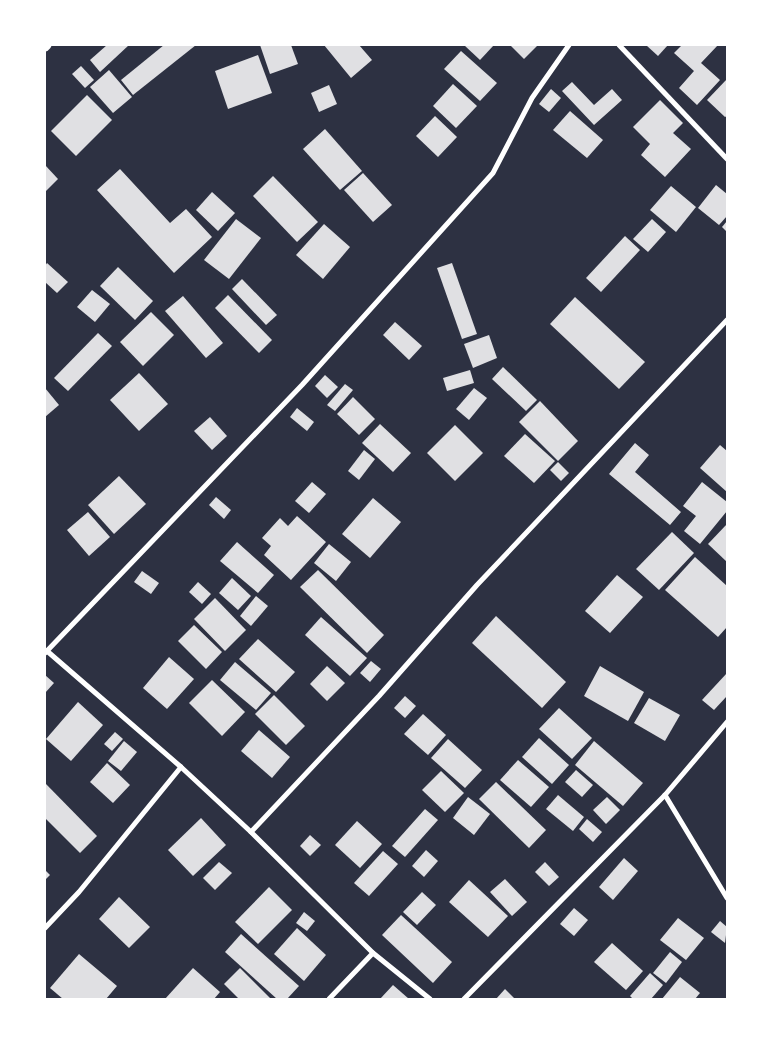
<svg xmlns="http://www.w3.org/2000/svg" width="772" height="1044" viewBox="0 0 772 1044" font-family="'Asap Condensed',sans-serif">
  <rect width="100%" height="100%" fill="#2d3142"/>
  <g fill="#e0e0e3">
    <polygon points="107,45 129,45 100,72 90,60"/>
    <polygon points="164,45 196,45 133,95 121,80"/>
    <polygon points="260,45 291,45 298,64 270,74"/>
    <polygon points="324,45 359,45 372,60 351,78"/>
    <polygon points="464,45 494,45 480,60"/>
    <polygon points="510,45 538,45 524,59"/>
    <polygon points="646,45 668,45 658,56"/>
    <polygon points="682,45 718,45 701,63 720,80 697,105 679,88 694,71 674,53"/>
    <polygon points="461,51 497,83 480,101 444,69"/>
    <polygon points="258,55 272,93 228,109 215,71"/>
    <polygon points="81,66 94,80 85,88 72,74"/>
    <polygon points="109,70 132,97 113,113 90,87"/>
    <polygon points="727,79 727,116 725,117 707,100"/>
    <polygon points="572,82 594,105 612,89 622,100 594,125 562,91"/>
    <polygon points="453,84 477,106 456,128 433,106"/>
    <polygon points="329,85 337,104 319,112 311,93"/>
    <polygon points="551,89 561,98 549,112 539,104"/>
    <polygon points="87,95 112,120 76,156 51,131"/>
    <polygon points="660,100 683,123 673,133 691,149 665,177 641,155 650,144 633,127"/>
    <polygon points="570,111 603,140 587,158 553,130"/>
    <polygon points="435,116 457,137 438,157 416,136"/>
    <polygon points="325,129 362,171 340,190 303,149"/>
    <polygon points="45,165 58,179 45,192"/>
    <polygon points="120,169 170,223 186,209 212,237 174,273 97,190"/>
    <polygon points="363,173 392,205 373,222 344,190"/>
    <polygon points="273,176 318,222 297,242 253,196"/>
    <polygon points="716,185 727,194 727,216 719,225 698,208"/>
    <polygon points="671,186 696,207 676,232 650,210"/>
    <polygon points="212,192 235,213 218,231 196,210"/>
    <polygon points="236,219 261,238 229,279 204,260"/>
    <polygon points="652,219 666,232 648,252 633,239"/>
    <polygon points="727,221 727,232 722,227"/>
    <polygon points="324,224 350,247 323,279 296,255"/>
    <polygon points="625,236 640,250 601,292 586,278"/>
    <polygon points="47,263 68,282 57,293 45,282 45,266"/>
    <polygon points="452,263 477,334 462,339 437,268"/>
    <polygon points="118,267 153,301 135,320 100,286"/>
    <polygon points="242,279 277,315 266,325 232,289"/>
    <polygon points="92,290 110,304 95,322 77,307"/>
    <polygon points="228,295 272,340 259,353 215,308"/>
    <polygon points="183,296 223,343 206,358 165,311"/>
    <polygon points="575,297 645,362 619,389 550,324"/>
    <polygon points="151,312 174,335 143,366 120,342"/>
    <polygon points="395,322 422,346 409,360 383,335"/>
    <polygon points="98,333 112,346 68,391 54,378"/>
    <polygon points="489,335 497,358 473,368 464,344"/>
    <polygon points="503,367 537,400 526,411 492,379"/>
    <polygon points="470,370 474,383 447,391 443,378"/>
    <polygon points="139,373 168,404 139,431 110,400"/>
    <polygon points="325,375 338,387 327,398 315,386"/>
    <polygon points="345,384 353,390 335,411 327,405"/>
    <polygon points="45,388 59,405 45,417"/>
    <polygon points="474,388 487,398 469,420 456,409"/>
    <polygon points="353,397 375,419 359,435 337,414"/>
    <polygon points="540,401 578,441 558,461 519,422"/>
    <polygon points="297,408 314,422 307,431 290,417"/>
    <polygon points="210,417 227,436 212,450 194,431"/>
    <polygon points="380,424 411,453 393,472 362,443"/>
    <polygon points="455,425 483,453 455,481 427,453"/>
    <polygon points="525,434 555,461 534,483 504,456"/>
    <polygon points="635,443 649,455 635,472 681,512 670,525 609,474"/>
    <polygon points="720,445 727,451 727,492 700,468"/>
    <polygon points="364,450 375,459 359,480 348,471"/>
    <polygon points="558,462 569,473 561,481 550,470"/>
    <polygon points="119,476 146,504 114,534 88,505"/>
    <polygon points="312,482 326,494 309,513 295,501"/>
    <polygon points="702,482 727,502 727,511 700,544 684,531 696,516 683,506"/>
    <polygon points="216,497 231,510 224,519 209,505"/>
    <polygon points="373,498 401,522 370,558 342,534"/>
    <polygon points="88,512 110,537 89,556 67,530"/>
    <polygon points="297,516 326,542 291,580 264,555 271,546 262,538 280,518 288,526"/>
    <polygon points="727,524 727,562 708,544"/>
    <polygon points="672,532 694,553 659,590 636,569"/>
    <polygon points="237,542 274,575 258,593 220,561"/>
    <polygon points="329,544 351,562 336,581 314,563"/>
    <polygon points="695,557 727,586 727,627 718,637 665,590"/>
    <polygon points="318,570 384,635 367,653 300,587"/>
    <polygon points="142,571 159,583 151,594 134,582"/>
    <polygon points="617,575 643,597 610,633 585,611"/>
    <polygon points="232,578 251,596 238,610 219,593"/>
    <polygon points="198,582 211,594 202,604 189,592"/>
    <polygon points="256,596 268,606 251,626 240,616"/>
    <polygon points="215,598 246,630 225,651 194,619"/>
    <polygon points="496,616 566,682 542,708 472,643"/>
    <polygon points="321,617 367,658 350,676 305,635"/>
    <polygon points="194,625 222,652 206,669 178,641"/>
    <polygon points="258,639 295,672 276,692 239,659"/>
    <polygon points="169,657 194,679 167,709 143,688"/>
    <polygon points="371,661 381,669 370,682 360,673"/>
    <polygon points="235,662 271,693 256,710 220,680"/>
    <polygon points="327,666 345,683 327,701 310,684"/>
    <polygon points="600,666 644,692 628,721 584,696"/>
    <polygon points="727,673 727,696 714,710 702,700"/>
    <polygon points="45,675 54,683 45,693"/>
    <polygon points="212,680 245,712 222,736 189,703"/>
    <polygon points="274,695 305,726 286,745 255,714"/>
    <polygon points="405,696 416,706 405,718 394,708"/>
    <polygon points="649,698 680,715 665,741 634,723"/>
    <polygon points="78,702 103,725 71,761 46,739"/>
    <polygon points="559,708 592,738 572,759 539,729"/>
    <polygon points="423,714 446,735 428,755 404,734"/>
    <polygon points="259,730 290,757 272,778 241,751"/>
    <polygon points="115,732 123,739 112,751 104,744"/>
    <polygon points="539,738 569,765 552,784 522,757"/>
    <polygon points="448,739 482,770 465,788 431,758"/>
    <polygon points="124,741 137,752 121,771 108,761"/>
    <polygon points="594,741 643,783 623,806 575,765"/>
    <polygon points="518,760 549,787 531,807 500,780"/>
    <polygon points="107,763 130,785 113,803 90,782"/>
    <polygon points="576,770 593,785 582,797 565,782"/>
    <polygon points="441,771 464,793 445,812 422,790"/>
    <polygon points="496,782 546,830 529,848 479,799"/>
    <polygon points="45,783 97,836 80,853 45,818"/>
    <polygon points="558,795 584,817 573,831 546,809"/>
    <polygon points="468,797 490,814 474,835 453,818"/>
    <polygon points="607,797 620,810 606,824 593,810"/>
    <polygon points="425,809 438,820 405,857 392,846"/>
    <polygon points="201,818 226,845 193,876 168,850"/>
    <polygon points="587,819 602,832 593,842 579,829"/>
    <polygon points="357,821 382,844 360,868 335,845"/>
    <polygon points="310,835 321,845 310,856 300,846"/>
    <polygon points="426,850 438,861 424,877 412,866"/>
    <polygon points="383,851 398,864 369,896 354,883"/>
    <polygon points="624,858 638,871 613,900 599,887"/>
    <polygon points="219,862 232,873 215,890 203,878"/>
    <polygon points="545,862 559,877 549,886 535,872"/>
    <polygon points="45,870 50,875 45,880"/>
    <polygon points="505,879 527,902 512,916 490,892"/>
    <polygon points="469,880 508,916 488,937 449,902"/>
    <polygon points="269,887 292,910 258,944 235,922"/>
    <polygon points="422,892 436,905 417,925 403,912"/>
    <polygon points="119,897 150,927 129,948 99,919"/>
    <polygon points="574,908 588,920 574,936 560,924"/>
    <polygon points="304,912 315,921 307,931 296,923"/>
    <polygon points="401,915 452,962 433,983 382,935"/>
    <polygon points="678,918 704,938 686,960 660,940"/>
    <polygon points="720,921 727,927 725,943 711,932"/>
    <polygon points="297,928 326,955 304,981 274,954"/>
    <polygon points="241,934 299,986 287,999 277,999 225,952"/>
    <polygon points="612,943 643,971 626,990 594,962"/>
    <polygon points="670,952 682,962 666,983 653,973"/>
    <polygon points="79,954 117,986 106,999 63,999 50,988"/>
    <polygon points="193,968 220,992 214,999 165,999"/>
    <polygon points="240,968 271,999 239,999 224,984"/>
    <polygon points="650,973 663,985 651,999 633,999 630,996"/>
    <polygon points="680,977 700,993 695,999 662,999"/>
    <polygon points="393,985 409,999 380,999"/>
    <polygon points="505,989 515,999 496,999"/>
  </g>
  <g fill="none" stroke-linecap="round" stroke-linejoin="round">
    <g stroke="#fff" stroke-width="5">
      <polyline points="619,45 727,159"/>
      <polyline points="47,651 181,767 251,832 373,953 430,999"/>
      <polyline points="45,653 302,385 493,173 532,98 569,45"/>
      <polyline points="665,795 727,898"/>
      <polyline points="251,832 379,696 477,585 727,320"/>
      <polyline points="45,928 79,892 181,767"/>
      <polyline points="329,999 373,953"/>
      <polyline points="464,999 665,795 727,722"/>
    </g>
    <polyline stroke="#fff" stroke-width="9" points="45,47 47,45"/>
  </g>
  <rect width="772" height="1044" fill="none" stroke="#ffffff" stroke-width="92"/>
</svg>
